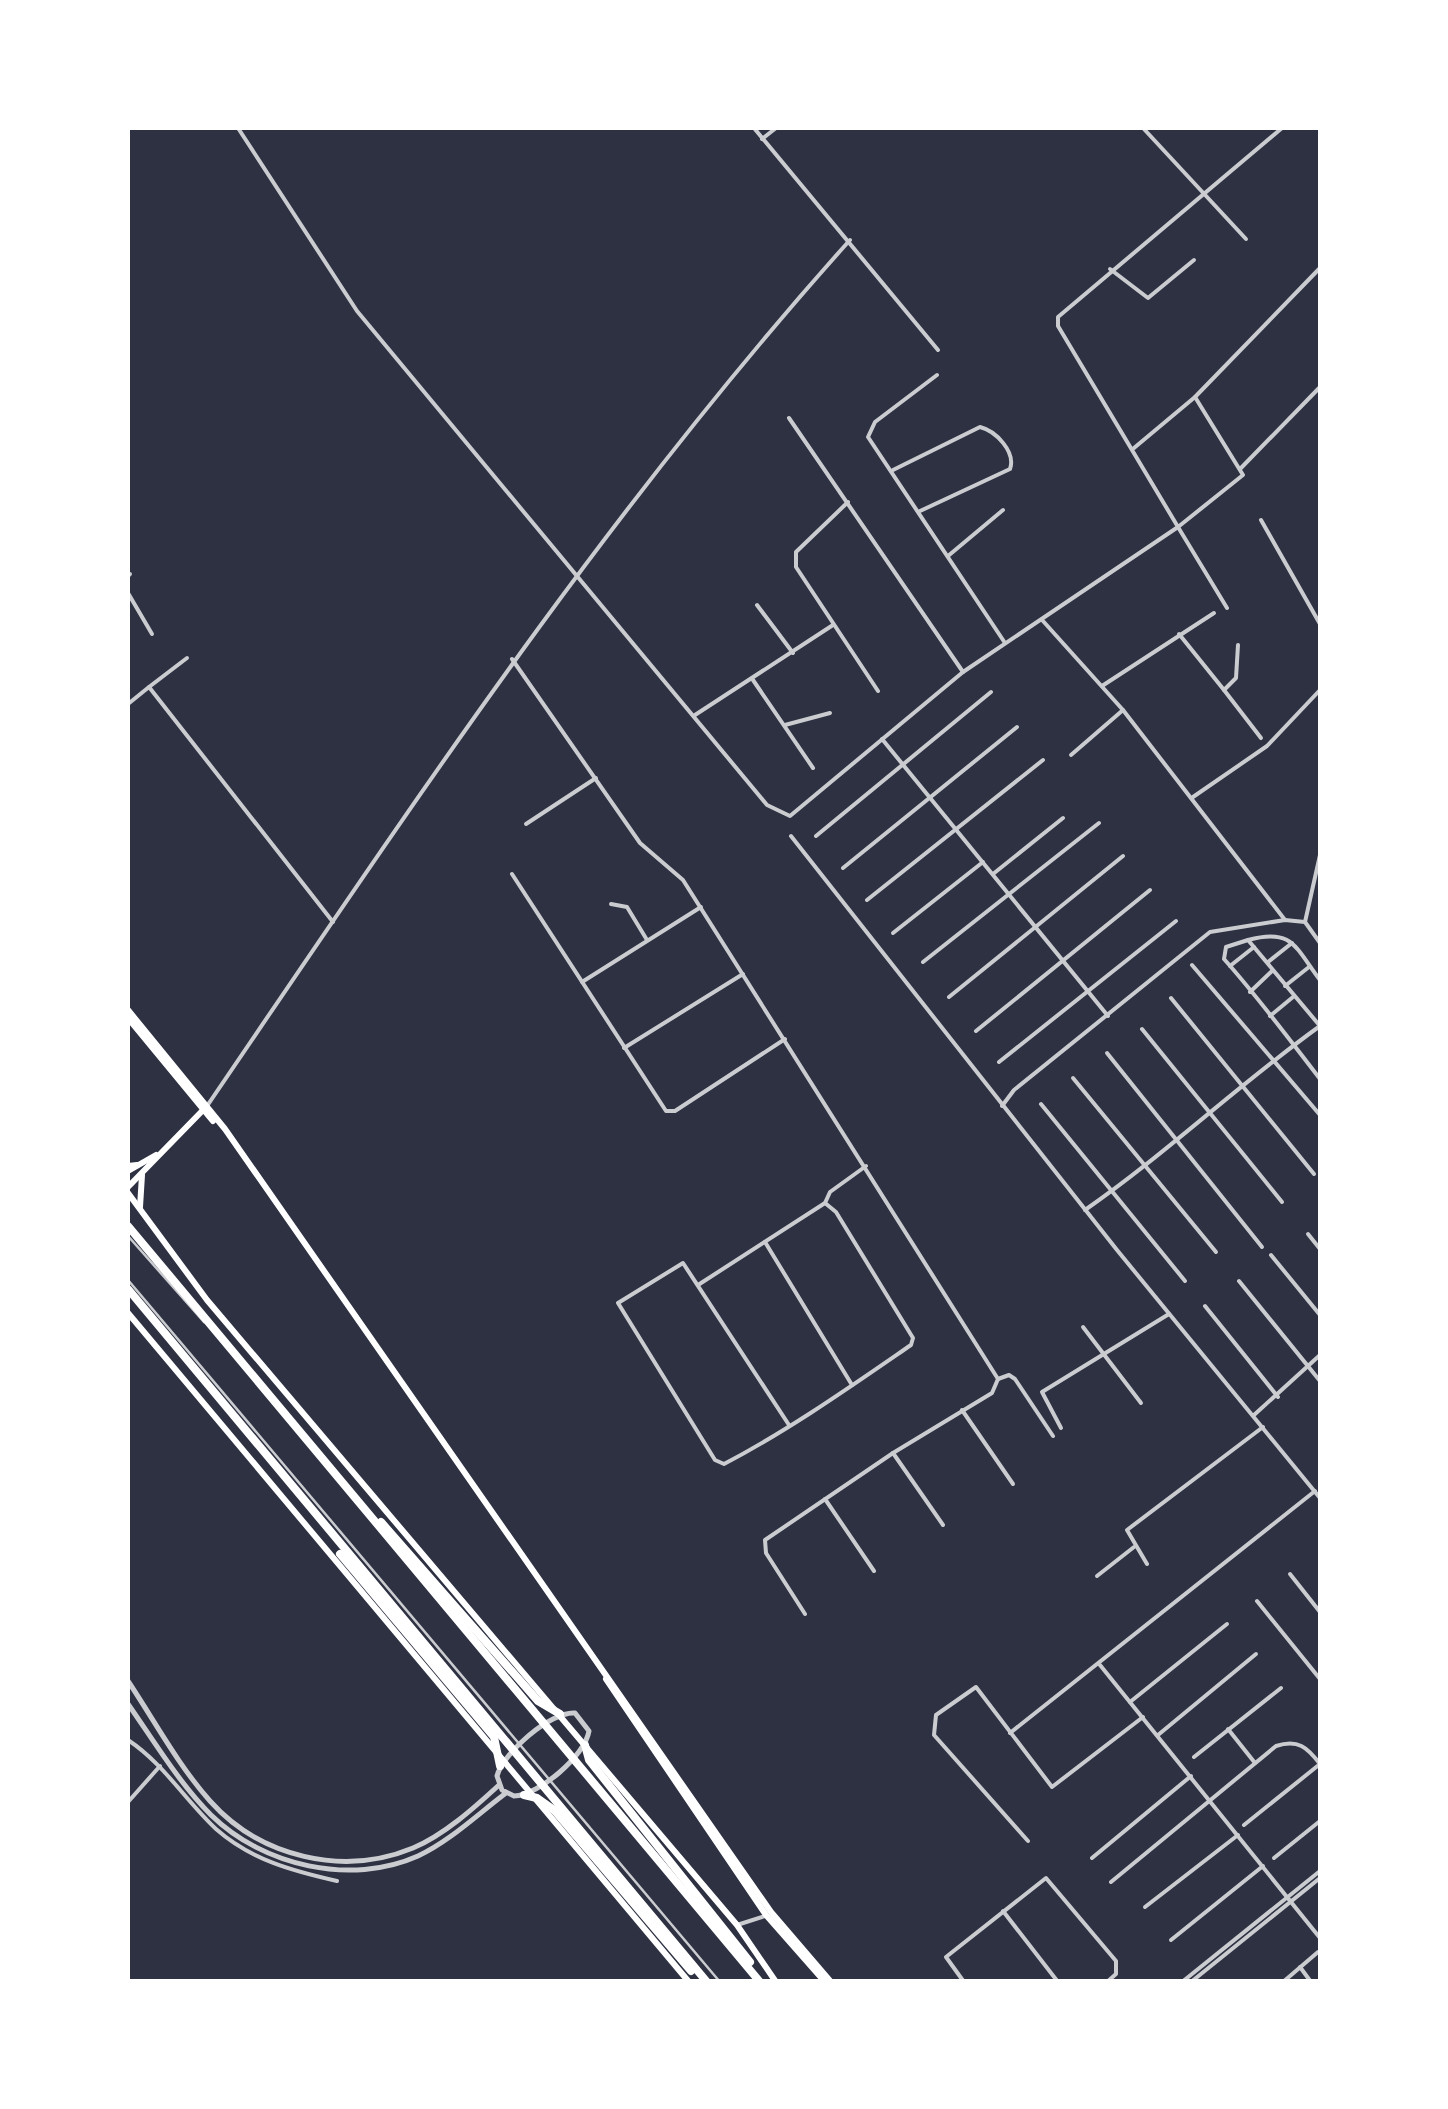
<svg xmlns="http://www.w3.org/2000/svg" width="1448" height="2109" viewBox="0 0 1448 2109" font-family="'Nunito Sans',sans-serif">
  <rect width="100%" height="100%" fill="#2d3142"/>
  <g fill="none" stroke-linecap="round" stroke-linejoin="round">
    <g stroke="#caccd0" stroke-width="2.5">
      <polyline points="128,1236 204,1322"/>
      <polyline points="128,1280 720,1982"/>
    </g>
    <g stroke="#caccd0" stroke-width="4">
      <polyline points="238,128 357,311 767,805 790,816 963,672 1178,527 1058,326 1058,317 1282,128"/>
      <polyline points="754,128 938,350"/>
      <polyline points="1143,128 1246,239"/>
      <polyline points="1319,128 1320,129"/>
      <polyline points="762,139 776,128"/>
      <polyline points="1110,269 1148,298 1194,260"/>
      <polyline points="937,375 875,422 868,437 1005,643"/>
      <polyline points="1195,397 1243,475 1178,527 1227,608"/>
      <polyline points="789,418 963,672"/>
      <polyline points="1134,448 1195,397 1320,268"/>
      <polyline points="1241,468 1320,387"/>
      <path d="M893 470 980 427C996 431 1016 452 1010 469L920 511"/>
      <polyline points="848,502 796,552 796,567 878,691"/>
      <polyline points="1261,520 1320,624"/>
      <polyline points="948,556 1003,510"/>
      <polyline points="128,576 130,574"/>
      <polyline points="128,593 152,634"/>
      <polyline points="757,605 793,653"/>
      <polyline points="1043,621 1123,710 1285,920"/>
      <polyline points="1179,634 1224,690 1236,678 1238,645"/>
      <polyline points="512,659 640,843 683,880 998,1379"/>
      <polyline points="753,680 813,768"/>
      <polyline points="1102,686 1214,613"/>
      <polyline points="149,687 187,658"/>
      <polyline points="1224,690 1261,738"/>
      <polyline points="128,704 149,687 333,922"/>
      <polyline points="695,715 833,625"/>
      <polyline points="785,725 830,713"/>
      <polyline points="882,739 1108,1016"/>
      <polyline points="1071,755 1123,710"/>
      <polyline points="1193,797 1267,746 1320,690"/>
      <polyline points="526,824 596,778"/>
      <polyline points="791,836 1117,1250 1320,1498"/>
      <polyline points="816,836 991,692"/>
      <polyline points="1320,855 1305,922 1320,943"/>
      <polyline points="843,868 1017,727"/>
      <polyline points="512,874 666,1111 675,1111 785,1039"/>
      <polyline points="993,874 1063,818"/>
      <polyline points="867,900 1043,760"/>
      <polyline points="611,904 627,907 647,940"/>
      <polyline points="893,933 983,862"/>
      <path d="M1248 940C1293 928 1295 947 1320 980"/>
      <polyline points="923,962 1099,823"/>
      <polyline points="1268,962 1292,943"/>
      <polyline points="1192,965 1320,1115"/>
      <polyline points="1230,966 1254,947"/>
      <polyline points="582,982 701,907"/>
      <polyline points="1285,986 1309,967"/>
      <polyline points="1250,992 1272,971"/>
      <polyline points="949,997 1123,856"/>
      <polyline points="1171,998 1314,1174"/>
      <polyline points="1270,1016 1293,997"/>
      <polyline points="1142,1029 1282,1202"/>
      <polyline points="976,1031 1150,890"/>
      <polyline points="624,1048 743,974"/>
      <polyline points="1107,1053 1262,1247"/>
      <polyline points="999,1062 1176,921"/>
      <polyline points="1073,1078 1216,1252"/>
      <polyline points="1041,1104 1185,1281"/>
      <path d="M207 1106C410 808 608 509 850 240"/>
      <polyline points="1002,1106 1014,1090 1210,932 1285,920 1305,922"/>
      <path d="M1085 1210C1167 1153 1239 1084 1320 1026L1248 940 1226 947 1224 959C1258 997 1289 1039 1320 1079"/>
      <polyline points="1308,1234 1320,1249"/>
      <polyline points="765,1242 852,1385"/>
      <polyline points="1271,1255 1320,1315"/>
      <polyline points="1239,1281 1320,1381"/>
      <polyline points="698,1285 825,1203 830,1192 866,1166"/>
      <polyline points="1205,1306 1278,1397"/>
      <polyline points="1083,1327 1141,1403"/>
      <polyline points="998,1379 1009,1375 1015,1379 1053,1436"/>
      <polyline points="962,1410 1013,1484"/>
      <polyline points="1254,1415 1320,1355"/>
      <path d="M789 1425 683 1263 618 1303 715 1460 724 1464C789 1430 850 1387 911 1345L913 1338 836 1212 825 1203"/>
      <polyline points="1061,1428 1042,1392 1169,1314"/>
      <polyline points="893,1453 943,1525"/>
      <polyline points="825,1499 874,1571"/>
      <polyline points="1147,1564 1127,1530 1263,1427"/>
      <polyline points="1290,1574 1320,1612"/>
      <polyline points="1097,1576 1134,1547"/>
      <polyline points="1257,1601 1320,1679"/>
      <polyline points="805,1614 766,1553 765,1540 893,1453 992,1393 998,1379"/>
      <polyline points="1100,1665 1320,1938"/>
      <polyline points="1130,1702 1227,1624"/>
      <polyline points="1228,1729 1255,1763"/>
      <polyline points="1010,1733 1315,1491"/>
      <polyline points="1158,1735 1256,1654"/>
      <path d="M128 1740C164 1764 185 1800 216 1829 251 1860 293 1871 337 1881"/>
      <polyline points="1194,1757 1281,1688"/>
      <polyline points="128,1802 160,1766"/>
      <polyline points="1028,1841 934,1735 936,1715 976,1687 1052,1787 1143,1717"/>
      <polyline points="1092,1858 1191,1776"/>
      <polyline points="1274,1858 1320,1821"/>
      <path d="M1111 1882 1276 1746C1298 1739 1307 1747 1320 1764L1244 1825"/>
      <polyline points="1145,1907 1238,1835"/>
      <polyline points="1003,1911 1058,1982"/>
      <polyline points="737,1925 765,1916"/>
      <polyline points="1171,1940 1263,1866"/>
      <polyline points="1300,1967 1311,1982"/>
      <polyline points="964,1982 946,1957 1046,1878 1116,1961 1116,1974 1107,1982"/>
      <polyline points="1182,1982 1320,1871"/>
      <polyline points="1191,1982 1320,1878"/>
      <polyline points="1283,1982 1318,1952"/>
    </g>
    <g stroke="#caccd0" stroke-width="5">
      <path d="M128 1681C154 1720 178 1765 210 1801 260 1857 343 1877 413 1848 444 1835 474 1808 499 1785"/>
      <path d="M128 1704C154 1741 179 1783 211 1815 263 1866 351 1886 418 1856 450 1841 478 1814 506 1793"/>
      <path d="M575 1713 589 1731C585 1756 539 1795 514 1796L502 1790 497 1776C503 1753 551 1711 575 1713Z"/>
    </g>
    <g stroke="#fff" stroke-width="6">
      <polyline points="128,1010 225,1129 771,1912 831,1982"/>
      <polyline points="128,1018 213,1121"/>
      <polyline points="128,1171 156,1155"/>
      <polyline points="128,1187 206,1107"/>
      <polyline points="606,1679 766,1915 825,1982"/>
    </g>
    <g stroke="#fff" stroke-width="6">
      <polyline points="128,1166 137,1165"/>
      <polyline points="128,1193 207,1300 737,1925 776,1982"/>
      <polyline points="140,1207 142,1175"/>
      <polyline points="128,1313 689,1982"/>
    </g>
    <g stroke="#fff" stroke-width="8">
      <polyline points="128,1226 760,1982"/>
      <polyline points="128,1289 707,1982"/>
      <polyline points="381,1522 538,1701 560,1714"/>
      <polyline points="340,1554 494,1737 500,1766"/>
      <polyline points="585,1745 589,1760 750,1962"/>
      <polyline points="524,1795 537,1798 554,1810 691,1971"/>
    </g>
  </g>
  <rect width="1448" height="2109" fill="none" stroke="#ffffff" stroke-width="260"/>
</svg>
